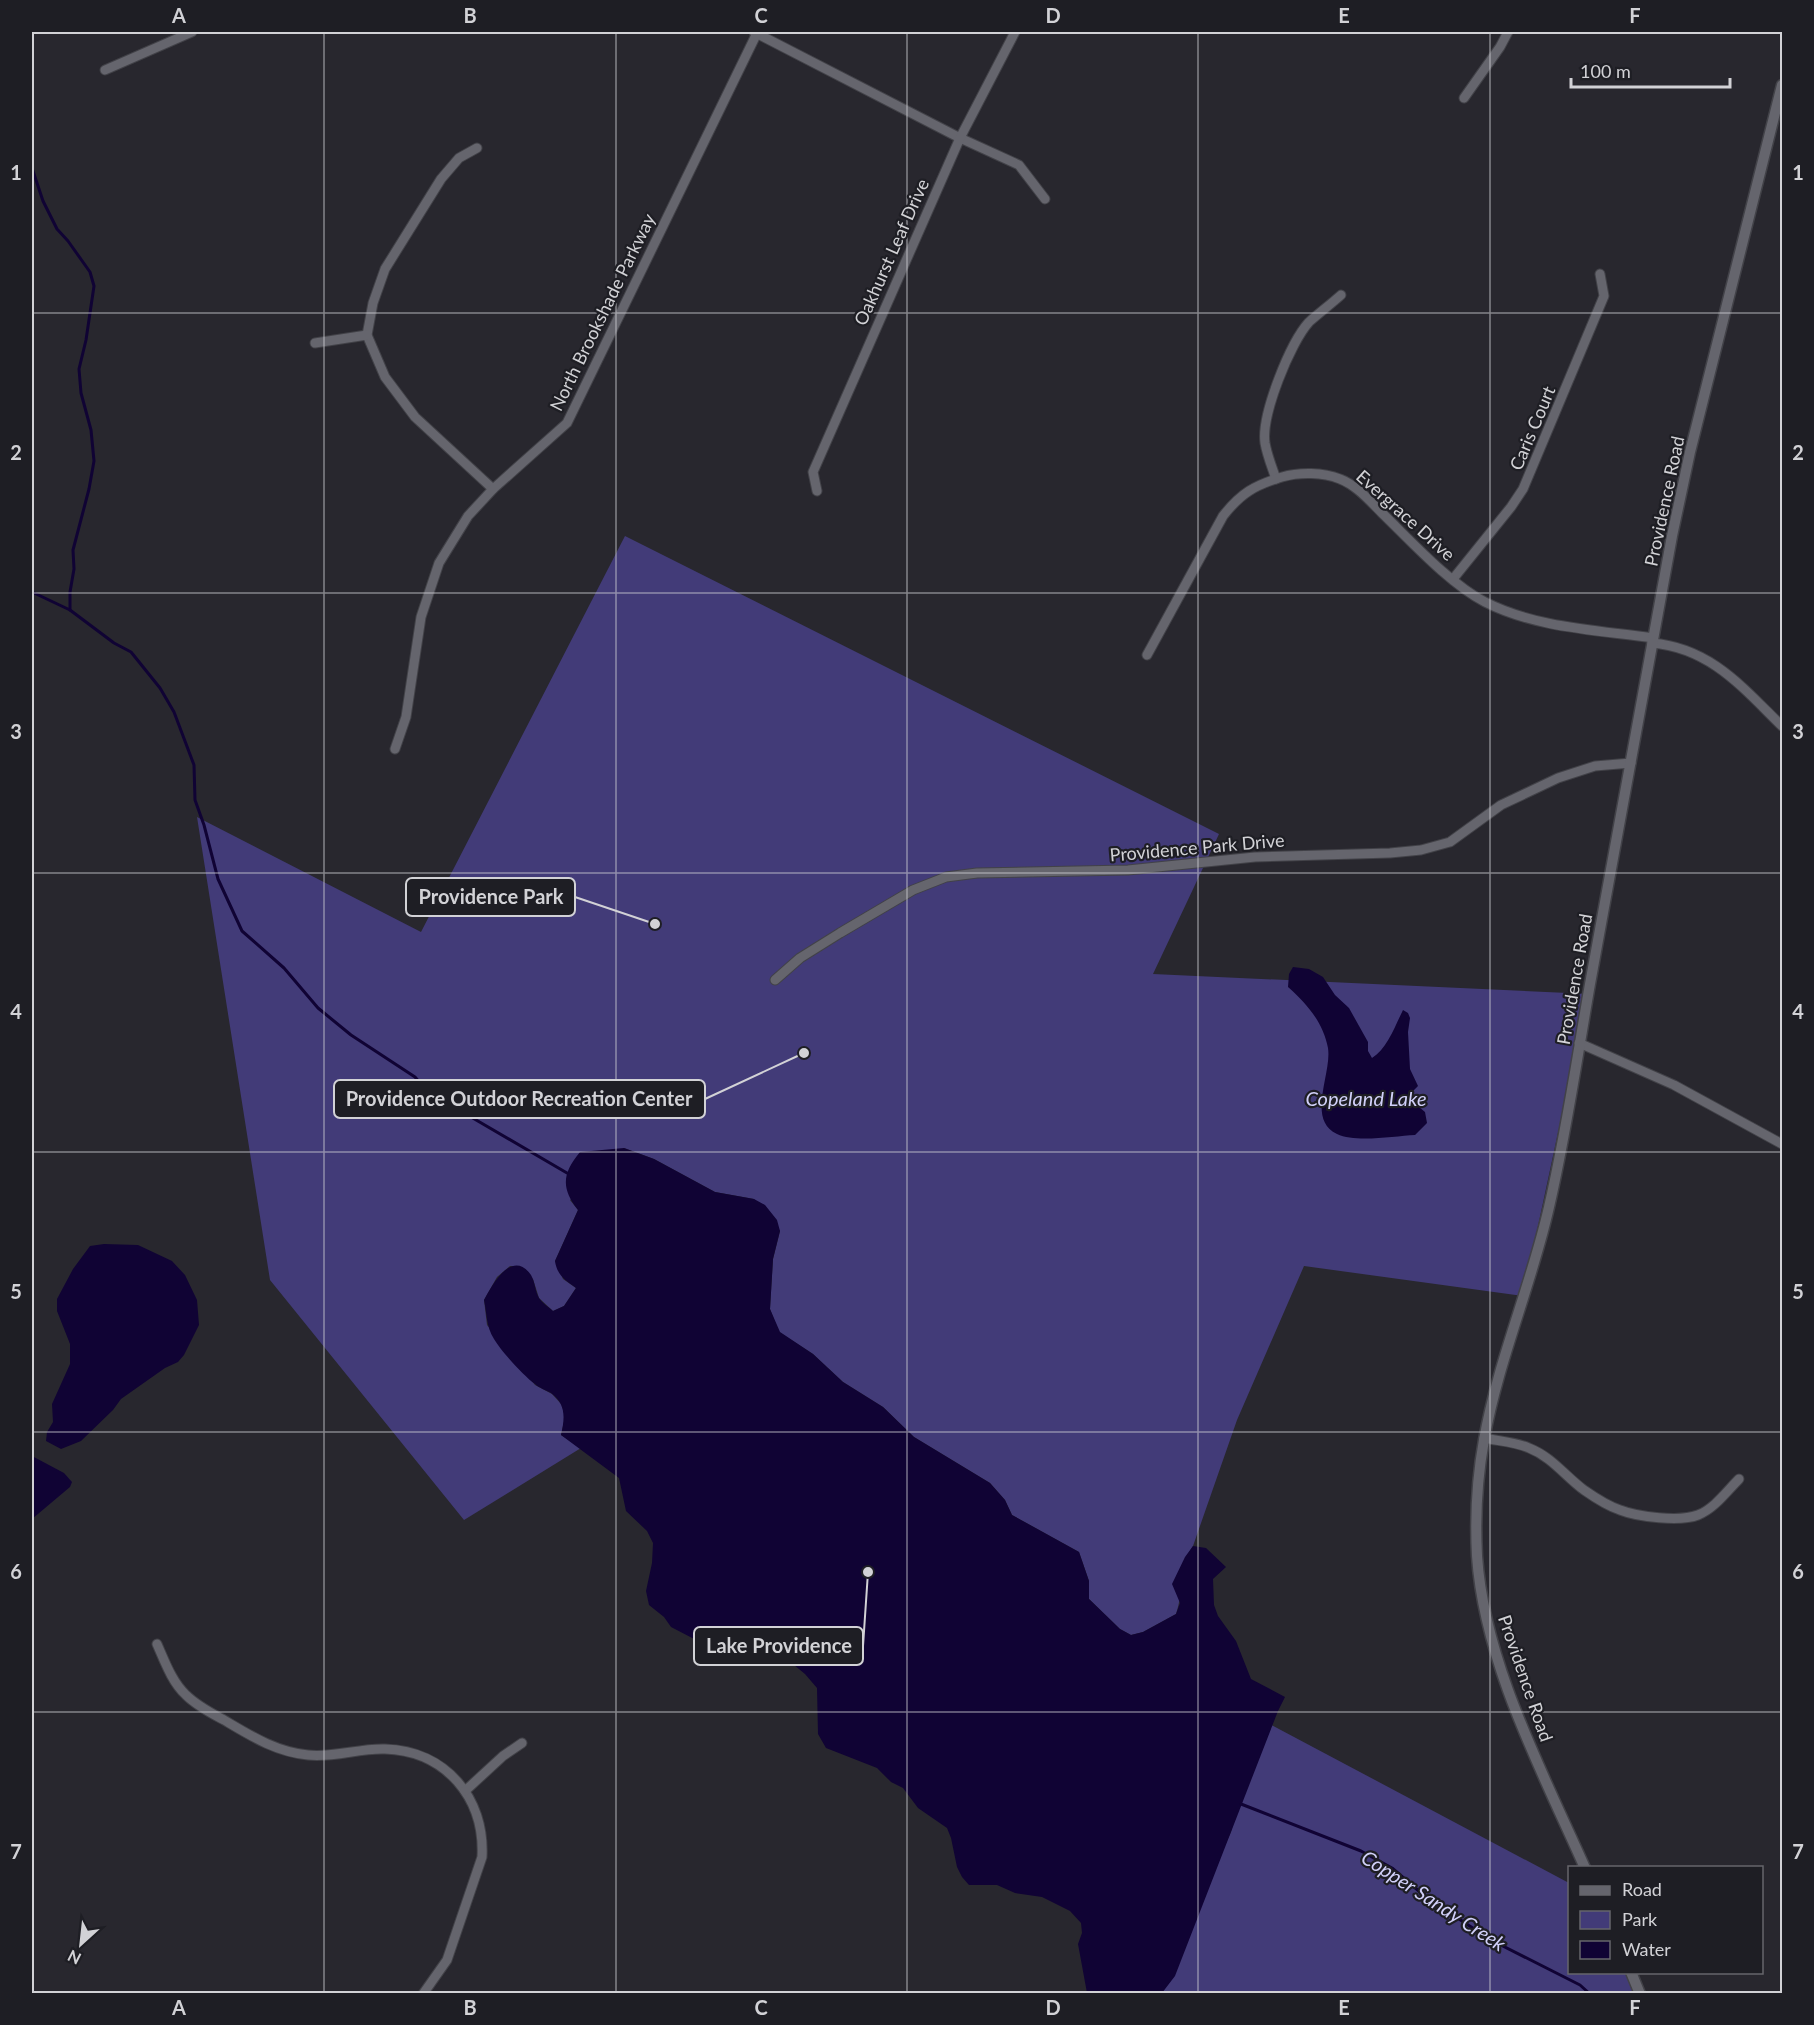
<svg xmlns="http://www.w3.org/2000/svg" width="1814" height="2025" viewBox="0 0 1814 2025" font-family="Lato,sans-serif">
  <rect width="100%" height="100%" fill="#28272e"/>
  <g fill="#423b78">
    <path d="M625 536 1219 834 1153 974 1590 994 1562 1114 1523 1296 1304 1266 1237 1420 1193 1546C1179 1566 1184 1592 1176 1614L1143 1632 1131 1635 1120 1629 1089 1599V1581L1079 1552 1012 1515 1005 1500 990 1483 914 1437 883 1407 843 1382 813 1354 779 1332 770 1309 773 1259 780 1231 754 1199 715 1192 654 1159 624 1148 570 1200 578 1210 555 1261 563 1279 576 1288 564 1306 553 1311 539 1298 533 1279 517 1266H510L497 1277 484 1300 487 1325 535 1385 552 1394 562 1405 565 1417 561 1435 581 1448 464 1520 270 1280 197 817 421 932Z"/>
    <polygon points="1262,1720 1569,1883 1570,1972 1627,1973 1637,1994 1155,1994 1166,1974 1231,1832"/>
  </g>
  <g fill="#100334">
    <path d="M1293 967 1309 969 1323 977 1335 995 1349 1008 1368 1042V1051L1372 1058C1387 1049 1395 1026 1403 1010L1408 1013 1410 1018 1408 1032 1410 1069 1418 1086 1412 1092 1413 1102 1425 1112 1427 1123 1415 1135C1394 1136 1356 1143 1337 1134 1306 1120 1332 1073 1328 1048 1323 1022 1307 1004 1288 987L1289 974Z"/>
    <path d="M624 1148 654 1159 715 1192 754 1199 765 1205 777 1220 780 1231 773 1259 770 1309 780 1332 813 1354 843 1382 883 1407 914 1437 990 1483 1005 1500 1012 1515 1079 1552 1089 1581V1599L1120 1629 1131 1635 1143 1632 1176 1614 1180 1603 1172 1584 1185 1557 1193 1546 1206 1548 1226 1567 1213 1579 1214 1605 1218 1616 1236 1641 1251 1679 1285 1697 1278 1711 1175 1976 1162 1993H1087L1078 1944 1082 1933 1081 1923 1070 1911 1042 1897 1015 1893 997 1885H969L962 1877 957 1867 951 1838 947 1828 918 1808 903 1788 891 1782 877 1768 826 1748 818 1734 817 1688 805 1674 783 1656 765 1654 735 1658 698 1641 671 1627 664 1617 649 1605 646 1591 652 1563 653 1543 647 1531 626 1511 619 1478 561 1435C565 1418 566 1404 551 1393 546 1390 539 1388 535 1384 524 1376 501 1351 494 1339 486 1326 487 1314 484 1300 492 1285 512 1248 531 1275 535 1282 535 1291 539 1298 542 1303 549 1307 553 1311L564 1306 576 1288C565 1280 557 1275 555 1261L578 1210C561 1188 562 1174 580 1152Z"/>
    <polygon points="104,1244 138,1245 172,1261 185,1275 197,1300 199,1325 184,1355 178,1362 165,1368 121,1399 113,1410 81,1441 61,1449 46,1441 47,1432 53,1422 52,1404 70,1364 70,1344 57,1311 57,1299 73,1269 90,1246"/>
    <polygon points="32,1456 64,1473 72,1482 70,1487 32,1519"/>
  </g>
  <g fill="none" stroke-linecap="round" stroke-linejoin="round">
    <g stroke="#100334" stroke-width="3">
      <polyline points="32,168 43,201 57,229 68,241 90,272 94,286 86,340 79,369 81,393 91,430 94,461 89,489 73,550 74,569 70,592 70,610"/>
      <polyline points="32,592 70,610 114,643 131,652 160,688 174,712 194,765 195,800 204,825 218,879 242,931 284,968 318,1008 351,1035 415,1077 426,1090 467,1111 471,1117 567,1173"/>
      <polyline points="1241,1804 1361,1851 1392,1868 1427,1898 1491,1940 1580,1985 1590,1994"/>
    </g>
    <g stroke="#424248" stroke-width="11">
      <g id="minor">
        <polyline points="754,32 960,138 1019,165 1045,199"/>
        <polyline points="105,70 192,32"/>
        <polyline points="1464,98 1500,47 1508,32"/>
        <polyline points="477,148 459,158 441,179 385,269 373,303 367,335 385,377 415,417 493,489"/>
        <polyline points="315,343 367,335"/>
        <path d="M1276 479C1272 467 1267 455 1265 443 1261 415 1290 343 1309 322 1319 313 1331 304 1341 295"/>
        <polyline points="817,491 813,472 960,138 1015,32"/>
        <polyline points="1453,579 1511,507 1523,489 1604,296 1600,274"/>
        <path d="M1652 643C1711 648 1743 688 1782 726"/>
        <path d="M1147 655 1223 516C1241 493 1255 485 1282 477 1299 472 1323 472 1340 479 1356 485 1370 501 1382 513 1411 541 1450 584 1485 602 1536 628 1597 630 1653 638"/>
        <polyline points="395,749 406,717 421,617 439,563 468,516 493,489 567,423 757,33"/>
        <polyline points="775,980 800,958 840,933 913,890 946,877 977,873 1128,870 1255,857 1390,853 1421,850 1450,842 1501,805 1558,778 1595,766 1631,763"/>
        <polyline points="1579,1043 1674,1085 1782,1144"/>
        <path d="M1484 1438C1498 1441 1516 1442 1529 1448 1552 1457 1565 1476 1584 1490 1594 1497 1608 1506 1620 1510 1638 1517 1680 1522 1698 1515 1714 1509 1727 1491 1739 1479"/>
        <path d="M157 1644C165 1662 172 1682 186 1695 197 1706 211 1713 224 1720 251 1736 276 1752 308 1755 334 1758 359 1748 385 1749 446 1751 485 1798 482 1857L447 1960 423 1994"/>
        <polyline points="465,1791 503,1756 522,1743"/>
      </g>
    </g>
    <g stroke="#424248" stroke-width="13">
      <g id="tertiary">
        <path d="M1585 1868C1542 1771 1484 1662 1477 1556 1475 1517 1477 1478 1484 1440 1498 1361 1531 1286 1549 1207 1566 1134 1577 1058 1590 984 1618 834 1645 685 1672 536L1690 452 1782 85"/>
        <polyline points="1631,1972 1640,1994"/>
      </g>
    </g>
    <use href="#minor" stroke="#65656d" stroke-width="9"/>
    <use href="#tertiary" stroke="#65656d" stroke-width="10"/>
  </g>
  <path fill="none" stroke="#d2d2d6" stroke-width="1.5" stroke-opacity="0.55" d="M324 32V1994M616 32V1994M907 32V1994M1198 32V1994M1490 32V1994M32 313H1782M32 593H1782M32 873H1782M32 1152H1782M32 1432H1782M32 1712H1782"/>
  <g text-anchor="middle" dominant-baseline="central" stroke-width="4.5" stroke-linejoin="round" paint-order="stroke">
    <g font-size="18" fill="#d2d2d6" stroke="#1e1e24">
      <text transform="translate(891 252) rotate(-66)">Oakhurst Leaf Drive</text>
      <text transform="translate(602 312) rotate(-64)">North Brookshade Parkway</text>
      <text transform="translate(1532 428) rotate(-67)">Caris Court</text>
      <text transform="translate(1664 501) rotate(-78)">Providence Road</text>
      <text transform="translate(1406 515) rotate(42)">Evergrace Drive</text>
      <text transform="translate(1197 847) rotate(-5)">Providence Park Drive</text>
      <text transform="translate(1574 979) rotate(-80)">Providence Road</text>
      <text transform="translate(1526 1678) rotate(71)">Providence Road</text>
    </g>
    <g font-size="20" font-style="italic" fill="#d1d0f9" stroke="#1e1e24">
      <text x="1366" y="1098">Copeland Lake</text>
      <text transform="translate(1434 1900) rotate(33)">Copper Sandy Creek</text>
    </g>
  </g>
  <path fill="none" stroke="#d2d2d6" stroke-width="2" d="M655 924L575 897M804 1053L705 1099M868 1572L863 1646"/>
  <g fill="#d2d2d6" stroke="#1e1e24" stroke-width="2">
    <circle cx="655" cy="924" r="6"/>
    <circle cx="804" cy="1053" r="6"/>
    <circle cx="868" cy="1572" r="6"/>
  </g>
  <g fill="#1e1e24" stroke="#d2d2d6" stroke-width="2">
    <rect x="406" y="878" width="169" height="38" rx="6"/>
    <rect x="334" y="1080" width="371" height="38" rx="6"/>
    <rect x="694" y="1627" width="169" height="38" rx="6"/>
  </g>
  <g font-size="20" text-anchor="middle" font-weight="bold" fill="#d2d2d6">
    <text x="491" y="904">Providence Park</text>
    <text x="519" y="1106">Providence Outdoor Recreation Center</text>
    <text x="779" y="1653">Lake Providence</text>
  </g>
  <rect width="1814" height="2025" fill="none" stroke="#1e1e24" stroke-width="66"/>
  <rect x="1568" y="1866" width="195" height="108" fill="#1e1e24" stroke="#66666b" stroke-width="1.5"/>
  <rect x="1580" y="1886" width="30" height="9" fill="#65656d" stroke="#66666b" stroke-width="1.5"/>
  <text x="1622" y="1896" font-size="18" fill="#d2d2d6">Road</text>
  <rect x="1580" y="1911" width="30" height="18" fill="#423b78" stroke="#66666b" stroke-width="1.5"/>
  <text x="1622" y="1926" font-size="18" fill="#d2d2d6">Park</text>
  <rect x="1580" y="1941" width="30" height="18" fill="#100334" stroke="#66666b" stroke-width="1.5"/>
  <text x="1622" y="1956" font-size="18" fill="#d2d2d6">Water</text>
  <g transform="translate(81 1944) rotate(207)" stroke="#1e1e24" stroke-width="4.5" paint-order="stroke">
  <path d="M0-4.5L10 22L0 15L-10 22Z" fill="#d2d2d6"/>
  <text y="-9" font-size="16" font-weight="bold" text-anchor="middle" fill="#d2d2d6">N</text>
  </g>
  <path d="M1571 78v9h159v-9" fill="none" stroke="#d2d2d6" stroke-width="3"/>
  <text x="1580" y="78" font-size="18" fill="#d2d2d6" stroke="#1e1e24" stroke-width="4.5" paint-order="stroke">100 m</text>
  <rect x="33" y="33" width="1748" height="1959" fill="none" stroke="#d2d2d6" stroke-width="2"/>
  <g font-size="20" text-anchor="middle" font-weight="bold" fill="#d2d2d6">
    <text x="179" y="23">A</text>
    <text x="470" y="23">B</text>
    <text x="761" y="23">C</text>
    <text x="1053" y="23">D</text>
    <text x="1344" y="23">E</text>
    <text x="1635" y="23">F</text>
    <text x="16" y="180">1</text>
    <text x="1798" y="180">1</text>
    <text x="16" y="460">2</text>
    <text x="1798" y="460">2</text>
    <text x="16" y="739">3</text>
    <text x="1798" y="739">3</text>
    <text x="16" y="1019">4</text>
    <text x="1798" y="1019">4</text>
    <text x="16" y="1299">5</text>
    <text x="1798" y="1299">5</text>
    <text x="16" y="1579">6</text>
    <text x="1798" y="1579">6</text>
    <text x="16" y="1859">7</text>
    <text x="1798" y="1859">7</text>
    <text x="179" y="2015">A</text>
    <text x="470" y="2015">B</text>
    <text x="761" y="2015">C</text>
    <text x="1053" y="2015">D</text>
    <text x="1344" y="2015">E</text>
    <text x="1635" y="2015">F</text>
  </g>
</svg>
